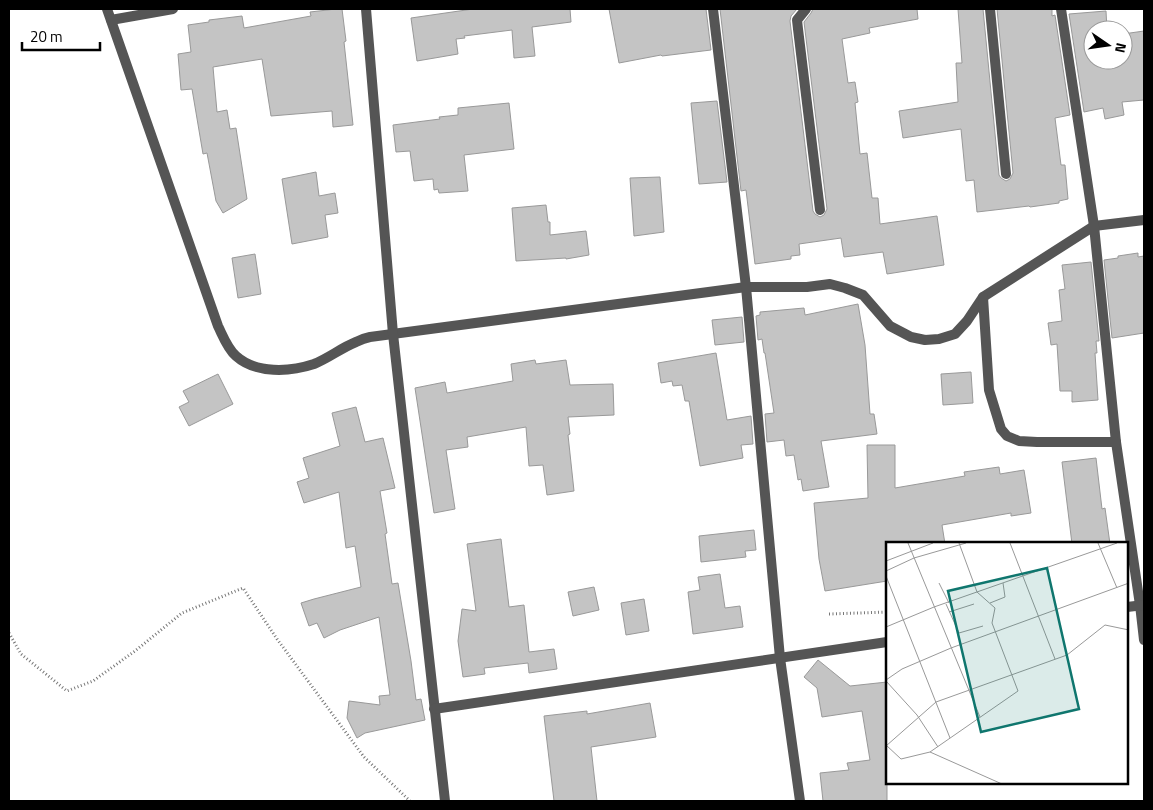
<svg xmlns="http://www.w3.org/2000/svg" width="1153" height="810" viewBox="0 0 1153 810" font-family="'Titillium Web',sans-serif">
  <rect width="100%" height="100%" fill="#fff"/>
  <g fill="#c4c4c4" stroke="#999">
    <polygon points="336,9 342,9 346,41 344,42 353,125 333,127 332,111 271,116 262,59 213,67 217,112 227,110 230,129 236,128 247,199 223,213 216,201 207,153 203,154 192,89 181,90 178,54 191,52 188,25 209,22 209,20 242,16 244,28 311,16 310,12"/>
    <polygon points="473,9 570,9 571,22 532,27 535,56 514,58 512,30 464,36 465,38 456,39 458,54 417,61 411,18"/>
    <polygon points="609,9 706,9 711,50 662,56 661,55 619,63"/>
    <polygon points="720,9 797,9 791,16 790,21 813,211 815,214 820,217 824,215 827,209 804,22 811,13 813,9 917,9 918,19 869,28 870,33 842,39 848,83 855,82 858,102 855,103 860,154 867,153 872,198 878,198 880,224 937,216 944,265 887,274 883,252 844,257 841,238 799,244 800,255 791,256 791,259 755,264 746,190 741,191"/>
    <polygon points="958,9 983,9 999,175 1001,178 1006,181 1010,179 1013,173 997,9 1052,9 1052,16 1055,15 1070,115 1055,118 1061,165 1065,165 1068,199 1059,201 1059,203 1030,207 1029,206 977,212 974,180 966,181 961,129 903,138 899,111 958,102 956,63 962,63"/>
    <polygon points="1106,11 1107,30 1093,30 1093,60 1123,60 1123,34 1144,31 1144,100 1122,102 1124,115 1105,119 1103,108 1084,112 1069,14"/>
    <polygon points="717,101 727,182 699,184 691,103"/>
    <polygon points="509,103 514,149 464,155 468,191 439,193 438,189 434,190 433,179 414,181 410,151 396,152 393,125 440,119 439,117 458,115 458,108"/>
    <polygon points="316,172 319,196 335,193 338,213 325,215 328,237 292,244 282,179"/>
    <polygon points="660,177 664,232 634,236 630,178"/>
    <polygon points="546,205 548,222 550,222 550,235 586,231 589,255 566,259 566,258 516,261 512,208"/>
    <polygon points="1138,253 1138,257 1144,256 1144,333 1112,338 1104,260 1118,258 1118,256"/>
    <polygon points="255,254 261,294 238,298 232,258"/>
    <polygon points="1091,262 1099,341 1096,341 1097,353 1095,353 1098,400 1072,402 1072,391 1060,391 1057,344 1051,345 1048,323 1062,321 1059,290 1065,289 1062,265"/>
    <polygon points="858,304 865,345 870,414 874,414 877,434 821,441 829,487 803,491 801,479 798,480 794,455 786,456 784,440 767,442 765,414 774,413 765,353 764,353 762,339 758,340 756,316 760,315 760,312 804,308 805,315"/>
    <polygon points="742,317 744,342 715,345 712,320"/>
    <polygon points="716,353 727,420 751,416 753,444 741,445 743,458 700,466 689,401 685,401 682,385 673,386 672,381 661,383 658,363"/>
    <polygon points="535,360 536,364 566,360 570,385 613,384 614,415 568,417 570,434 568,435 574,491 547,495 543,465 529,466 526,427 467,437 468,447 446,450 455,509 434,513 415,388 445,382 447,393 513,381 511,364"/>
    <polygon points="971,372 973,403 943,405 941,374"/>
    <polygon points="218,374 233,404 189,426 179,407 189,402 183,391"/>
    <polygon points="356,407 365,442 383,438 395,488 380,491 387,533 385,534 392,584 398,583 411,661 416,700 421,699 425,720 365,733 357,738 347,718 349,701 380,705 379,696 390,695 379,617 340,630 324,638 317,623 309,626 301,603 314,599 361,587 355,546 346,548 339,492 304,503 297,482 309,478 303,458 340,446 332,413"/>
    <polygon points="867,445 895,445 895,488 965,476 964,472 999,467 1000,474 1024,470 1031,513 1011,516 1011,513 942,525 945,544 887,544 887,581 825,591 819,559 814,503 868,498"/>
    <polygon points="1096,458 1102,509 1105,508 1110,544 1072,544 1062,462"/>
    <polygon points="754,530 756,550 745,551 746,557 701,562 699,536"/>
    <polygon points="501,539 509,607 524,605 529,652 554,649 557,669 529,673 528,663 484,668 485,674 463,677 458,641 462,609 476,611 467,544"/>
    <polygon points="720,574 725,608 740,606 743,627 693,634 688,592 700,590 698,577"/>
    <polygon points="594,587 599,610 573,616 568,592"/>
    <polygon points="644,599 649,631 626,635 621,603"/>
    <polygon points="818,660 850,686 887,682 887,801 823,801 820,773 849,770 847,763 870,760 862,711 822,717 817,688 804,677"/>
    <polygon points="650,703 656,737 591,747 597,801 554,801 544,716 587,711 587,714"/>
  </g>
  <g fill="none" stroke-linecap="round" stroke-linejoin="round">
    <g stroke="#777" stroke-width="3" stroke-dasharray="1 2.5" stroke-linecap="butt">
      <polyline points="829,614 887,612"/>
      <polyline points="9,633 21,654 67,691 93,681 135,651 182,613 243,588 277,639 364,757 410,801"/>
    </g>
    <g stroke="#555" stroke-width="10">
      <path d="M107 9 218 326C223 336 227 348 236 356 256 374 290 372 314 364 329 358 341 348 356 342 360 340 365 338 370 337L746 287H807L830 284 845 288 863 295 890 326 911 337 925 340 939 339 955 334 967 321 983 297 1094 226 1144 220"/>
      <polyline points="366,9 393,334 445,801"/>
      <polyline points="713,9 746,287 780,658 800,801"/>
      <polyline points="806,9 797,20 798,29 820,210"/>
      <polyline points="990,9 1006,174"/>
      <polyline points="1061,9 1094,226 1116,442 1140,605 1144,640"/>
      <polyline points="111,20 173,9"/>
      <polyline points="983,297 989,390 1001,429 1007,436 1019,441 1037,442 1116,442"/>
      <polyline points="1127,607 1144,605"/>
      <polyline points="434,709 887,642"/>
    </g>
  </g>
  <g transform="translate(886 542)">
    <rect width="242" height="242" fill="#fff"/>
    <path fill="none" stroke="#999" stroke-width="1" d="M22 1 94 175M124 1 169 117M212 1 231 46M0 19 47 1M0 29 28 16 80 1M0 34 64 196M53 41 63 61M104 61 119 55 117 41M60 62 73 91 97 84M63 70 88 62M0 85 48 65 231 1M0 138 16 127 65 106 243 41M0 139 31 173 52 205M0 203 15 217 44 210 132 149 106 81 109 66 91 50 73 1M0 204 50 160 181 113 219 83 243 88M44 210 116 242"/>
    <path fill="#0f766e" fill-opacity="0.15" stroke="#0f766e" stroke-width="2.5" d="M161 26 193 167 95 190 62 49Z"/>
    <rect width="242" height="242" fill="none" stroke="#000" stroke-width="2.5"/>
  </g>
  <rect width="1153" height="810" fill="none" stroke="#000000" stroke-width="20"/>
  <g transform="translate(1108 45) rotate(103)"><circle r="24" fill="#ffffff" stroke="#999999"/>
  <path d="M0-4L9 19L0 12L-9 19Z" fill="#000000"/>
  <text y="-8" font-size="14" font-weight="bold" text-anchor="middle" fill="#000000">N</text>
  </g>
  <path d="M22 42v8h78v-8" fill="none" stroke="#000000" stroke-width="2.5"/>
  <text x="30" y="42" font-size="15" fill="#000000" stroke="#ffffff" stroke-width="4" paint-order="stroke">20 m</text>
</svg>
